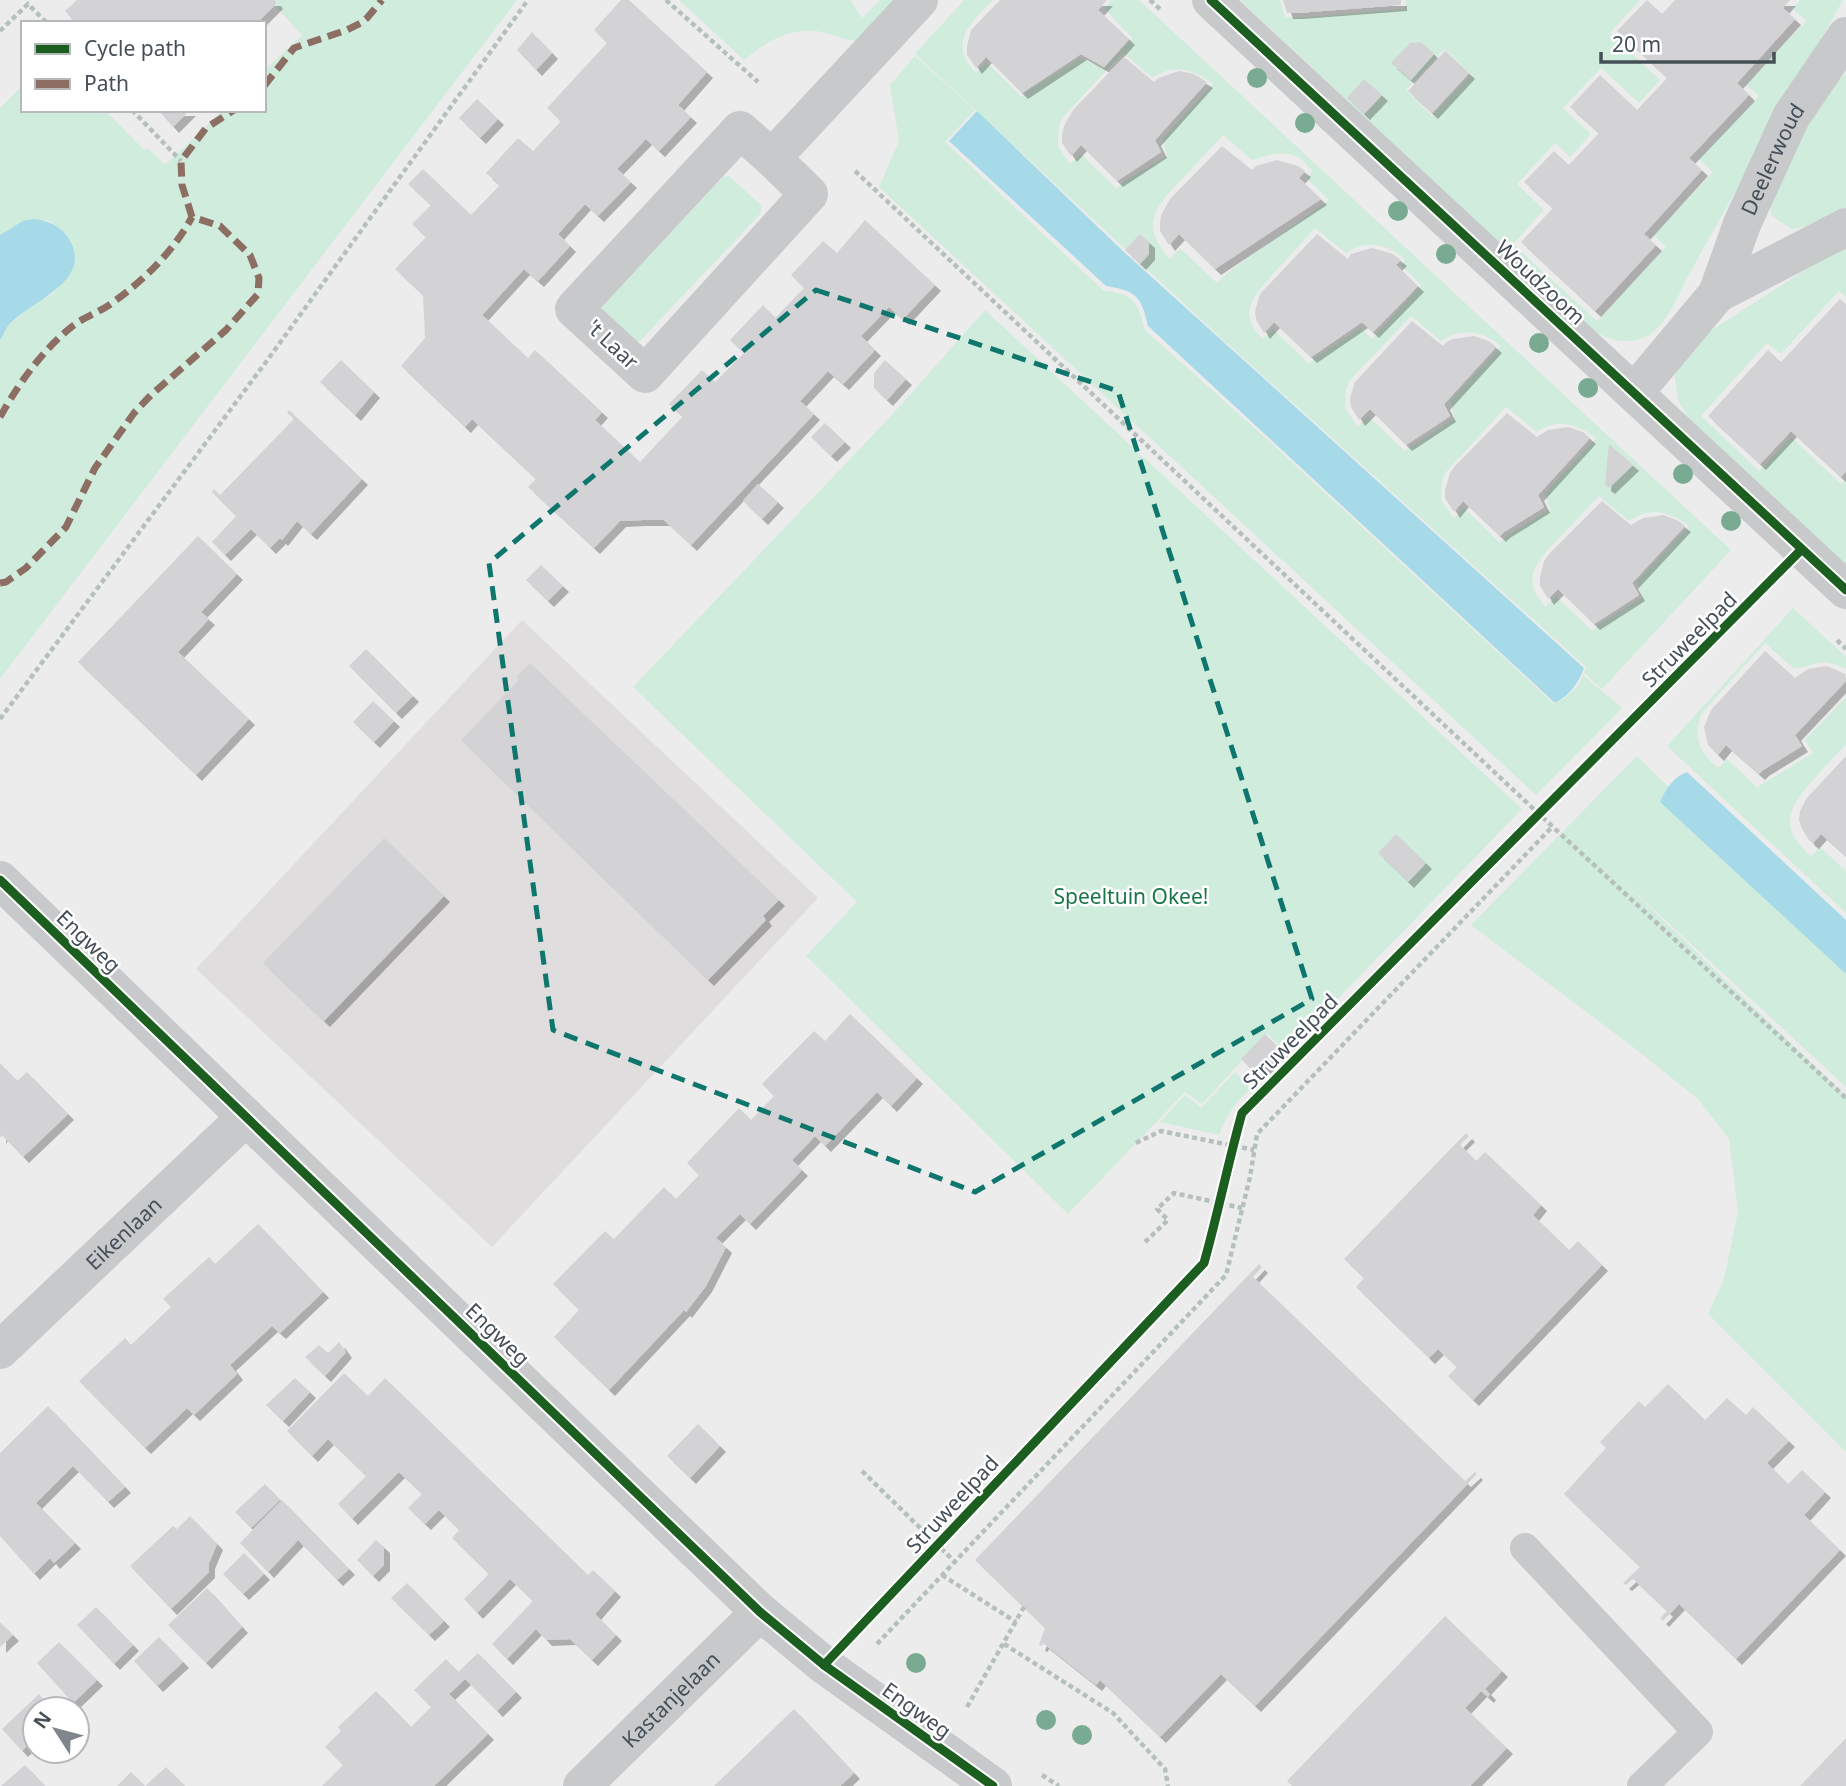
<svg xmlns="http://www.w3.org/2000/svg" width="1846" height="1786" viewBox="0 0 1846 1786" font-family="'Noto Sans',sans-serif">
  <defs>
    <filter id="shadow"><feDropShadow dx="6" dy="6" stdDeviation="0" flood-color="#0004"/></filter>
  </defs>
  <rect width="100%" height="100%" fill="#edecec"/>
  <polygon fill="#dfddde" points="522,620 818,898 492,1247 196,969"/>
  <g fill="#d0ecdc" fill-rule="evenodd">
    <polygon points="276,0 517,0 0,679 0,340 8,326 35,303 52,295 72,272 65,233 47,220 11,228 0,235 0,108 23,85 23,110 105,110 144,150 148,148 165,165 223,110 264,110 264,71 302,35 275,6 278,3"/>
    <path d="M679 0H850L862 18 880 0H895L859 40C849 42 836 36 826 33 794 25 768 40 744 60Z"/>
    <path d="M964 0H993C971 23 947 43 976 73L986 62 1022 97 1029 90 1081 58 1104 69 1132 38 1104 8 1112 0H1139L1731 550 1602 689 1584 673 1586 667 1220 337 915 54ZM1123 53 1153 78C1174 63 1194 70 1213 84L1162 139 1167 156 1124 181 1117 189 1081 154 1070 164 1058 146 1059 126 1063 117ZM1223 135 1252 160C1277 152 1295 147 1312 171L1307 179 1329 200 1227 273 1217 283 1180 248 1170 259C1139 225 1155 208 1181 180 1195 165 1209 150 1223 135ZM1315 228 1346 253C1367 239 1386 244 1405 259L1401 265 1421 285 1372 339 1361 328 1316 357 1309 364 1273 329 1263 339C1234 311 1257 292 1277 270 1290 256 1302 242 1315 228ZM1411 316 1441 341C1463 327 1481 331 1501 346L1450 401 1455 418 1405 451 1368 416 1358 427 1345 408 1346 389 1350 380ZM1506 407 1537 432C1557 418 1578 424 1596 438L1545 493 1550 509 1507 536 1500 543 1464 508 1454 518 1441 500 1442 481 1446 472ZM1599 496 1629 521C1650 506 1670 512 1689 526L1637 581 1642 598 1599 624 1592 631 1556 596 1546 607C1518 578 1539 559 1560 537 1573 523 1586 510 1599 496Z"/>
    <path d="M1240 0H1280L1285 17 1295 18 1405 9 1406 0H1640L1610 33 1660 80 1639 103 1601 68 1563 108 1591 134 1570 157 1555 143 1517 184 1544 210 1513 244 1597 321 1666 247 1654 235 1713 172 1699 159 1759 96 1746 85 1806 21 1793 9 1800 0H1843L1688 276C1667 320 1650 361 1593 331ZM1444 49 1471 74 1432 116 1406 90Z"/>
    <path d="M915 56 975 110 945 142 1104 291C1135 294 1137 301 1145 330L1271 443 1554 704C1566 698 1579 689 1583 675L1622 708 1536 795 879 187 899 141 890 85Z"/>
    <polygon points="1846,73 1846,210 1815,225 1791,229 1771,215 1771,194 1777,172 1837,81"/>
    <polygon points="729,176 762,206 760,214 640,341 635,342 602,310 603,305 723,177"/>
    <polygon points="1846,244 1846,297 1839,291 1781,354 1767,343 1701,416 1759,471 1791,437 1841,484 1846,479 1846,564 1693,425 1678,401 1675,377 1678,366 1696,340"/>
    <polygon points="985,310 1522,809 1285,1053 1268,1034 1277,1023 1202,1104 1185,1092 1068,1214 806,956 857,902 633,687 891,416"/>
    <path d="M1793 608 1846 657V669C1817 655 1816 668 1793 668L1765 643 1702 713C1691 736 1700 753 1718 768L1727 759 1759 789V786L1813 753 1805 740 1846 697V744C1835 756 1823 769 1812 781 1786 810 1780 829 1811 856L1820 847 1846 871V913L1667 746Z"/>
    <polygon points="1637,756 1846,960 1846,1087 1612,871 1846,1096 1846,1452 1708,1314 1724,1279 1738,1211 1729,1139 1698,1099 1633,1047 1471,925"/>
    <path d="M1235 1072 1251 1089C1235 1101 1226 1117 1219 1135L1160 1122 1185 1095 1201 1108Z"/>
  </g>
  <g fill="#a6dae9">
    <path d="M977 111 1124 252 1584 668C1578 684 1570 695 1555 703L1148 326C1141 296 1137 291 1106 286L949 141Z"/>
    <path d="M33 219C46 220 62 226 69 239 95 282 29 301 8 326 5 330 3 336 0 340V235L23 221Z"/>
    <path d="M1687 772 1846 920V974L1660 802C1666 789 1673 777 1687 772Z"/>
  </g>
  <g fill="#d3d3d5" filter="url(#shadow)">
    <polygon points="77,0 275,0 277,3 257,23 75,23 65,11"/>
    <polygon points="621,0 629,0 707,72 678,105 691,117 659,151 646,139 617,169 631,182 598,216 585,204 558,234 570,246 538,281 524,269 482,315 528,358 535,350 602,412 595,420 640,462 683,416 669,404 702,370 715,382 744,353 730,340 763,305 775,318 804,288 791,275 823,241 837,253 865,220 935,285 903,319 889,307 861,336 875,350 843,384 828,371 800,401 814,414 691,545 664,520 642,520 620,521 594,548 528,487 536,479 472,419 465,427 401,366 425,338 423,295 395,269 426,237 412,224 431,205 408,184 423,169 471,215 500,185 486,173 518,138 533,151 561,121 547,108 607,43 594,30"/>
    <polygon points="1000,0 1107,0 1098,10 1129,39 1104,67 1081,54 1022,93 986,57 976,68 967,55 967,46 971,30"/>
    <polygon points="1283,0 1401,0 1401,5 1297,13 1287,13"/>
    <polygon points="1647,0 1662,14 1675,0 1790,0 1783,8 1795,19 1737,83 1749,95 1689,158 1702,170 1644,234 1656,245 1595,311 1521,242 1553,208 1524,182 1554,151 1569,165 1599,133 1570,107 1600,75 1637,110 1667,78 1617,31"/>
    <polygon points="532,32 552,53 536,70 517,50"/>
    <polygon points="1421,42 1434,54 1411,80 1391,63 1410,43"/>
    <polygon points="1445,51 1469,73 1432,113 1408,91"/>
    <polygon points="1124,57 1154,82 1158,78 1179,71 1194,74 1207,82 1155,140 1161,152 1117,181 1081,145 1071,156 1062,143 1062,134 1064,126 1073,110"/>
    <polygon points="1364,79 1382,95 1364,114 1347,98"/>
    <polygon points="477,99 498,119 480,138 459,118"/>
    <polygon points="158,110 190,110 173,127"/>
    <polygon points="1222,146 1252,170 1256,166 1277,160 1298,166 1305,171 1299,178 1321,199 1215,269 1179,234 1169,245 1160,231 1160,223 1161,215 1170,199"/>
    <polygon points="1140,234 1149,242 1149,254 1140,264 1125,250"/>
    <polygon points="1317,234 1348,259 1351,254 1372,248 1393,254 1401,260 1396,265 1418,286 1373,332 1362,322 1311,357 1274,322 1264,333 1256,320 1255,311 1260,294"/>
    <polygon points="1840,299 1846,304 1846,471 1841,477 1791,431 1760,464 1708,416 1768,350 1781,362"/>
    <polygon points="1412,321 1443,346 1446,342 1453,339 1474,336 1489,341 1496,347 1444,404 1450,416 1406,445 1370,409 1359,420 1351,407 1350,398 1355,382"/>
    <polygon points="341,360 374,392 355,415 320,382"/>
    <polygon points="885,360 906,379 887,400 874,388 874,373"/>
    <polygon points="289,410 362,479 311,534 297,521 282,540 280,538 270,548 251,529 225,555 212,542 236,516 212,492 214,489 220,495 294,419 287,413"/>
    <polygon points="1507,413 1537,437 1548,430 1568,427 1583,432 1590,438 1538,495 1544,507 1504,532 1500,536 1463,501 1454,512 1445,498 1445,490 1450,473 1455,466"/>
    <polygon points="825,423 845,442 831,456 811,437"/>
    <polygon points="1609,444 1633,465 1609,488 1605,485"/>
    <polygon points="758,484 778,502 762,519 743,501"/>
    <polygon points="1602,501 1631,525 1643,518 1663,515 1677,520 1685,526 1632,583 1639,595 1594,624 1558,589 1548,599 1540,586 1540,577 1544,561 1550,553"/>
    <polygon points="198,536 237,574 201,612 209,619 178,652 249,719 196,775 78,662"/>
    <polygon points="541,565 563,586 548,601 526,580"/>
    <polygon points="366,649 413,696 396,713 349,666"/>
    <polygon points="1765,651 1795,678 1808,669 1827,666 1845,674 1846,681 1795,735 1802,746 1763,770 1759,774 1726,745 1718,755 1708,745 1704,727 1711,710"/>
    <polygon points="530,663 779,900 763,916 766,920 708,980 461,740 519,680 516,677"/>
    <polygon points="373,701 394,721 374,742 353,722"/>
    <polygon points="1846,756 1846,856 1821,834 1813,843 1809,840 1802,829 1799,820 1800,811 1806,799"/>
    <polygon points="1396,834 1426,863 1408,882 1378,853"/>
    <polygon points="384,838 444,896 324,1021 263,963"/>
    <polygon points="850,1014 917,1078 891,1106 877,1092 825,1146 815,1136 792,1160 802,1170 750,1224 740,1214 716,1238 726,1247 706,1286 686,1312 684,1310 609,1390 554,1337 579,1310 553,1284 605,1231 614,1239 664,1187 676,1199 699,1175 687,1163 739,1108 751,1120 774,1096 762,1084 814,1031 825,1041"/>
    <polygon points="1265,1034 1282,1051 1257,1075 1241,1059"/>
    <polygon points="0,1063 17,1081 27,1072 68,1114 23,1157 2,1135 0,1138"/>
    <polygon points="1466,1133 1469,1136 1460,1145 1476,1161 1485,1152 1541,1205 1533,1215 1569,1250 1578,1241 1602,1265 1473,1400 1448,1376 1457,1367 1438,1349 1429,1358 1356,1287 1364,1278 1344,1259"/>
    <polygon points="258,1224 323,1292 280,1333 272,1326 230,1365 237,1374 194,1415 187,1408 145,1448 79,1381 125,1338 131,1345 171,1307 163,1299 209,1257 215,1264"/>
    <polygon points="1259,1264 1262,1267 1253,1277 1465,1481 1475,1472 1477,1474 1255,1706 1221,1674 1160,1737 1100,1680 1096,1685 1043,1643 1042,1646 1039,1645 1045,1628 975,1560"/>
    <polygon points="339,1342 346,1352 325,1376 305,1357 319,1345 328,1353"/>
    <polygon points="344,1373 368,1396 385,1378 588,1575 593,1570 615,1591 595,1614 616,1635 592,1660 570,1639 546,1640 536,1629 507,1659 492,1644 533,1601 510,1579 477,1613 464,1599 489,1574 452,1538 459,1530 439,1510 425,1524 408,1508 422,1494 399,1472 352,1519 338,1504 366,1476 328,1439 312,1456 287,1431"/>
    <polygon points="295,1378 310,1392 283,1421 266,1405"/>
    <polygon points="1668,1384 1705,1420 1727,1398 1746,1415 1753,1407 1789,1441 1767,1463 1788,1484 1802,1470 1825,1492 1804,1515 1840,1550 1736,1659 1679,1604 1663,1621 1660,1618 1667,1611 1633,1579 1626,1585 1623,1583 1640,1567 1564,1494 1606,1448 1600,1442 1639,1401 1645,1407"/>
    <polygon points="48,1406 125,1487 108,1502 73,1466 36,1503 75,1543 54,1563 50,1558 34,1574 0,1536 0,1453"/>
    <polygon points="698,1424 720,1446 690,1478 667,1456"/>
    <polygon points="265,1484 280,1500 251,1528 235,1512"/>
    <polygon points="282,1500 349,1569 337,1580 298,1540 268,1572 240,1543"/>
    <polygon points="190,1516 217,1544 209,1563 209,1572 171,1609 130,1566 173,1526 177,1529"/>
    <polygon points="376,1540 384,1547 384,1565 373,1576 357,1560"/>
    <polygon points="244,1553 264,1574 243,1594 223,1574"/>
    <polygon points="407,1583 444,1621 429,1635 391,1598"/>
    <polygon points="207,1588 242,1627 206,1663 168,1625"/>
    <polygon points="96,1607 133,1645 114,1664 77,1625"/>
    <polygon points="1445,1616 1502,1671 1485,1689 1490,1694 1488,1697 1481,1691 1465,1708 1507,1748 1470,1786 1292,1786 1287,1781"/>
    <polygon points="0,1622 13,1635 0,1647"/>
    <polygon points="159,1637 183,1662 157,1686 134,1661"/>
    <polygon points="59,1642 97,1680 73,1703 37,1663"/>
    <polygon points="478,1653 516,1692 497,1711 465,1679 449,1694 488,1734 434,1786 322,1786 343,1765 325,1747 341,1731 338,1727 376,1691 411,1727 431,1707 414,1690 446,1659 458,1672"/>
    <polygon points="39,1694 52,1709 35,1709 35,1738 22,1751 2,1729"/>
    <polygon points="794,1709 854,1773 840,1786 714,1786"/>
    <polygon points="1846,1738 1846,1786 1800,1786"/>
    <polygon points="25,1765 45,1786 1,1786"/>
    <polygon points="166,1767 185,1786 117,1786 131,1772 145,1786"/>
  </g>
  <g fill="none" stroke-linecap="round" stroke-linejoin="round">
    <g stroke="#b5c0bc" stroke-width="4.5" stroke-dasharray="5 3.5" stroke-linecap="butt">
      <polyline points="666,0 758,82"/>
      <polyline points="1150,0 1162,11"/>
      <polyline points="0,31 28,4 47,23"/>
      <polyline points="132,110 181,161"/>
      <polyline points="855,171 1540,815 1846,1098"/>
      <polyline points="1837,640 1846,649"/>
      <polyline points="0,719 266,362 528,0"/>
      <polyline points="1136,1143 1161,1131 1254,1150"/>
      <polyline points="1145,1242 1168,1220 1157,1209 1174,1193 1242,1208"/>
      <polyline points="862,1471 955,1562"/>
      <polyline points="942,1575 1016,1622"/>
      <polyline points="877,1644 1226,1275 1250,1177 1257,1134 1553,826"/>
      <polyline points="1004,1644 1113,1713 1165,1769 1168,1786"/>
      <polyline points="967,1707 1024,1607"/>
      <polyline points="1042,1775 1059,1786"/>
    </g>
    <polyline stroke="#c7c9cb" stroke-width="30" points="1525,1548 1698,1732 1642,1786"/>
    <g stroke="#c7c9cb" stroke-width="38">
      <polyline points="1211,0 1846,590"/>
      <polygon points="740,130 772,158 809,194 645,374 574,309"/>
      <polyline points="772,158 919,0"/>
      <polyline points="1717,294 1846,227"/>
      <path id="s1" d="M1634 393 1717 294 1742 224 1791 117 1846 36"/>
      <polyline points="0,880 760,1612 824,1665 993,1786"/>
      <path id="s2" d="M0 1350 246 1117"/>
      <path id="s3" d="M582 1786 760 1612"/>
    </g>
    <g stroke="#8d6e63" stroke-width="7" stroke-dasharray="14 7" stroke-linecap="butt">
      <polyline points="264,86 294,48 347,30 361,23 367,18 382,0"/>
      <polyline points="192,217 182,185 181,161 206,128 234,110"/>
      <path d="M0 417C19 383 43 349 74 325 86 316 100 312 112 303 144 280 173 252 192 217"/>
      <polyline points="0,583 6,582 26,568 66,527 95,468 134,413 151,395 226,330 258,294 259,278 250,255 220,226 192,217"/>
    </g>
    <g stroke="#fff" stroke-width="13">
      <g id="cycleway">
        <polyline points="1211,0 1846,590"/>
        <polyline points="0,880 760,1612 824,1665 993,1786"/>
        <path d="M824 1665 1204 1263C1218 1213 1228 1163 1242 1113L1801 550"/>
      </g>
    </g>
    <use href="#cycleway" stroke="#1b5e20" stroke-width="9"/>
  </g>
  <g fill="#78ab92">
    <circle cx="1257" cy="78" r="10"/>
    <circle cx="1305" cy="123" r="10"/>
    <circle cx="1398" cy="211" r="10"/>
    <circle cx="1446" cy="254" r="10"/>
    <circle cx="1539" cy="343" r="10"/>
    <circle cx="1588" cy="388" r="10"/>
    <circle cx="1683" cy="474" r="10"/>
    <circle cx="1731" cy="521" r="10"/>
    <circle cx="916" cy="1663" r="10"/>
    <circle cx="1046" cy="1720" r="10"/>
    <circle cx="1082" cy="1735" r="10"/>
  </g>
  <path fill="none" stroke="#0f766e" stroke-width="5" stroke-dasharray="14 9" stroke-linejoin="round" d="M816 290 1118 391 1312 999 975 1192 553 1030 489 563Z"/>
  <g text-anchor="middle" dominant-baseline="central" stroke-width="5" stroke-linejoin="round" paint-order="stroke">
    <g font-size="21" fill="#454f58" stroke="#fff">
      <text stroke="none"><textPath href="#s1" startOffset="275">Deelerwoud</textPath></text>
      <text transform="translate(1541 282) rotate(43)">Woudzoom</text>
      <text transform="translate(613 344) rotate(43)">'t Laar</text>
      <text transform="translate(1689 639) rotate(-45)">Struweelpad</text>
      <text transform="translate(89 941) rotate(44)">Engweg</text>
      <text transform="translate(1290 1041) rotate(-45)">Struweelpad</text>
      <text stroke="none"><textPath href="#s2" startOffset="170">Eikenlaan</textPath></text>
      <text transform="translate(498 1334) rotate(44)">Engweg</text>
      <text transform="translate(952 1504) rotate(-47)">Struweelpad</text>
      <text stroke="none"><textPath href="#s3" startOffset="124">Kastanjelaan</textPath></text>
      <text transform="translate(917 1710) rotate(36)">Engweg</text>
    </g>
    <g font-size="21" fill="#187649" stroke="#fff">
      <text x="1131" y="896">Speeltuin Okee!</text>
    </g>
  </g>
  <rect x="21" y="21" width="245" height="91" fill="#ffffff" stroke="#b5b9bc" stroke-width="2"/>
  <rect x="35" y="44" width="35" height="10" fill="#1b5e20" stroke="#b5b9bc" stroke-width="2"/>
  <text x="84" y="56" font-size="21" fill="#454f58">Cycle path</text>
  <rect x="35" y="79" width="35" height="10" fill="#8d6e63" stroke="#b5b9bc" stroke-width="2"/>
  <text x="84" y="91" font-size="21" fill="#454f58">Path</text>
  <g transform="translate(56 1730) rotate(306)"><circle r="33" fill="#ffffff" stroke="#b5b9bc" stroke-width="2"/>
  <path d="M0-5L12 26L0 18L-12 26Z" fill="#80868c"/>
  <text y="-10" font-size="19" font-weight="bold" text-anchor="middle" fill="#454f58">N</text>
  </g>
  <path d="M1601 52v10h173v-10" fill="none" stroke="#454f58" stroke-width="3.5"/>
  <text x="1612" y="52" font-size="21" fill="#454f58" stroke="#ffffff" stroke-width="5" paint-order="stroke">20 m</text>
</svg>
